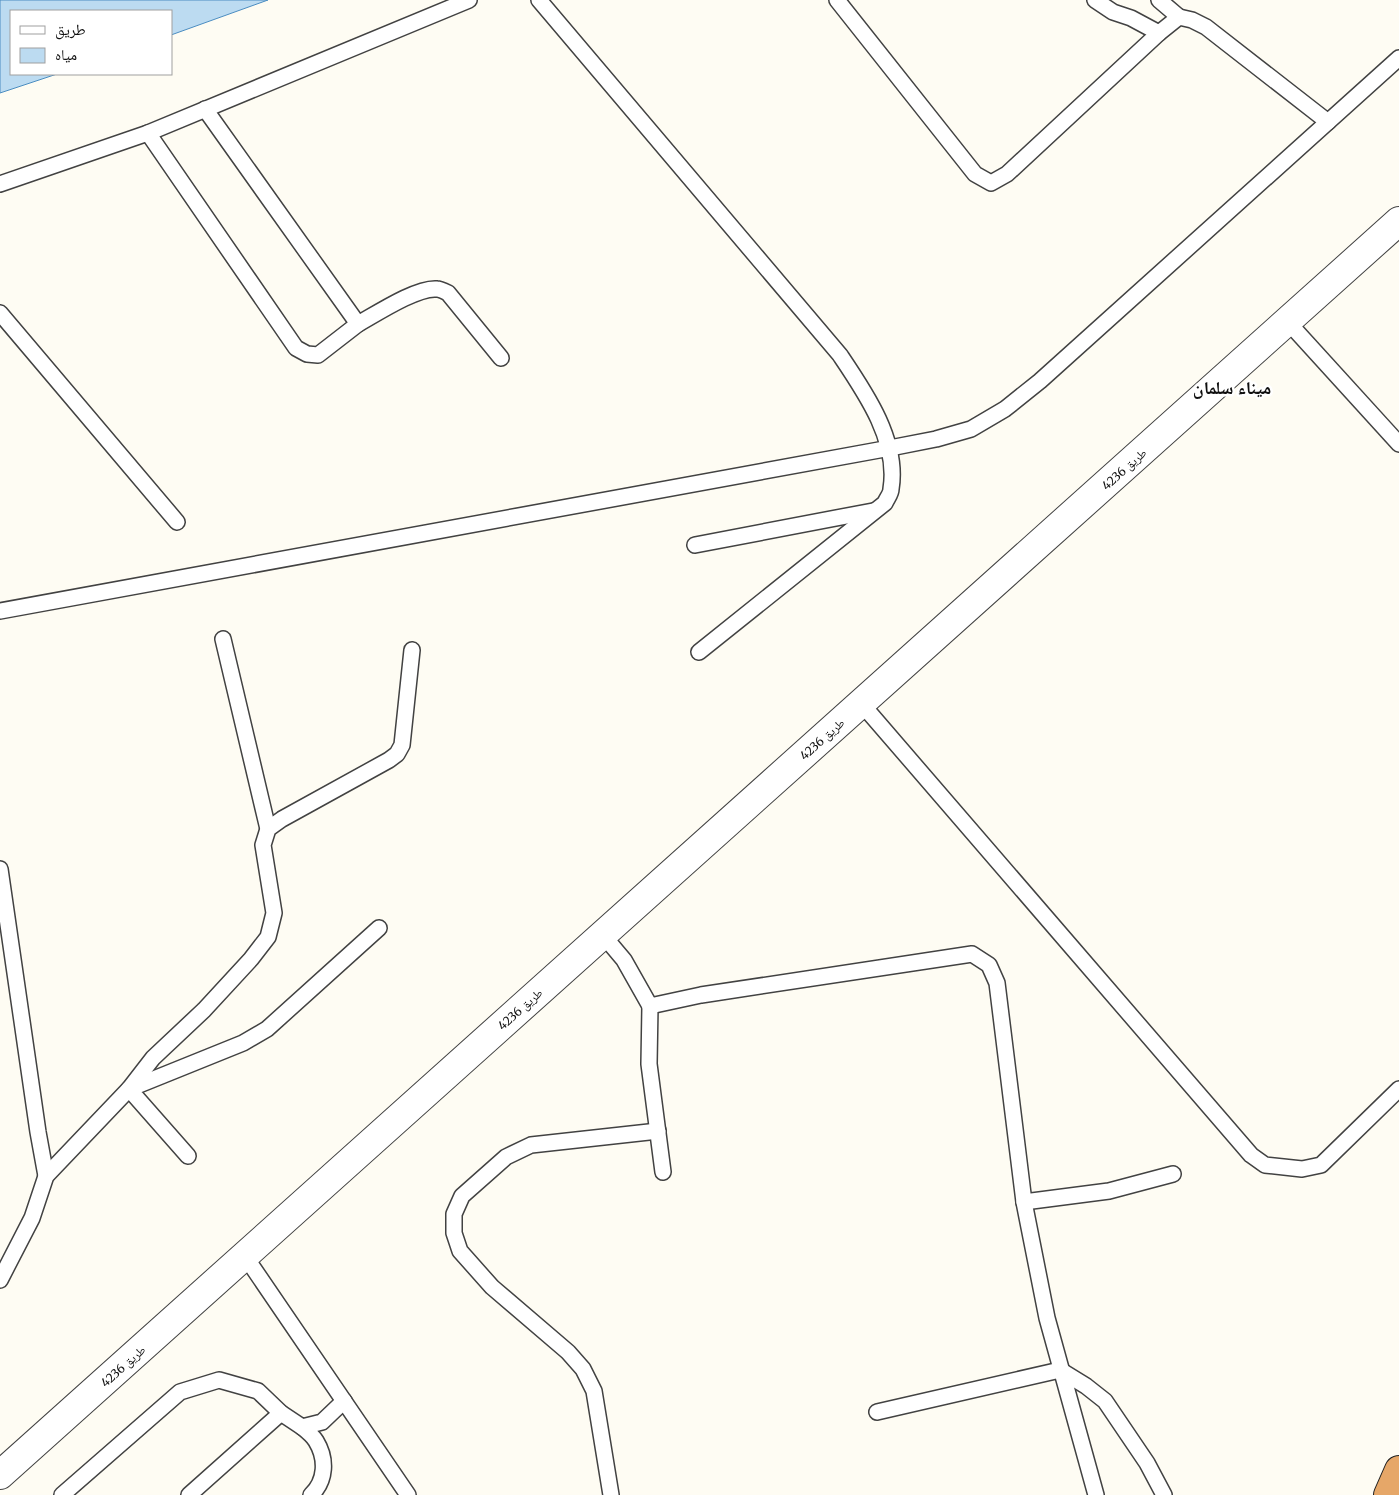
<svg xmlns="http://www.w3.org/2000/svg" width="1399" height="1495" viewBox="0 0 1399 1495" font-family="Merriweather,'Noto Naskh Arabic',serif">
  <rect width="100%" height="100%" fill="#fefcf3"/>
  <polygon fill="#bcdbf1" stroke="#4a8cc1" points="0,0 268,0 171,35 171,11 11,11 11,74 57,74 0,93"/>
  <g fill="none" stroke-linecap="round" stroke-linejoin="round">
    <g stroke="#424242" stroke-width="18">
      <g id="lane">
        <path d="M539 0 840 355C865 392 899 441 891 489 891 494 887 498 885 503L699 652"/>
        <polyline points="837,0 975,174 991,183 1007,174 1159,33 1179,17 1192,20 1206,27 1328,122"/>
        <polyline points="1095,0 1113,12 1131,18 1159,33"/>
        <polyline points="1159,0 1179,17"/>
        <path d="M205 109 358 324C376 314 417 287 437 289 440 289 444 291 448 293L501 358"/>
        <polyline points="148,133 296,348 307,354 318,355 358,324"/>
        <polyline points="0,184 148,133 469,0"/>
        <polyline points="0,313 177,522"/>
        <polyline points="1288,322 1399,444"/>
        <polyline points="695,545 873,511"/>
        <polyline points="0,611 890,448 936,439 971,429 1005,409 1040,381 1399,58"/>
        <polyline points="223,639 268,829"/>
        <polyline points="861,703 1251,1155 1265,1165 1302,1169 1321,1165 1399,1089"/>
        <polyline points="0,869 38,1132 46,1176"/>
        <polyline points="603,935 624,960 650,1006"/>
        <polyline points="188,1156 129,1089 243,1043 267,1029 379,928"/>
        <polyline points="663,1172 649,1064 650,1006 701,995 972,954 989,965 997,983 1024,1202 1047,1318 1096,1495"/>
        <polyline points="1024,1202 1109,1191 1173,1174"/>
        <polyline points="245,1256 408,1495"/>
        <polyline points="0,1280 32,1218 46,1176 129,1089 153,1058 204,1010 251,959 268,937 274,913 263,845 268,829 282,819 389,760 397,754 402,745 412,650"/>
        <polyline points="877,1412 1060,1370 1086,1386 1105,1401 1147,1463 1164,1495"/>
        <path d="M302 1427C307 1431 313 1436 316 1441 327 1459 326 1481 311 1495"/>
        <polyline points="62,1495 180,1392 219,1380 258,1391 281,1413 302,1427 322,1422 344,1401"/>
        <polyline points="189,1495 281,1413"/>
        <polyline points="611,1495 594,1391 583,1369 568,1352 492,1287 460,1251 454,1233 454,1214 462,1196 506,1157 531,1145 658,1131"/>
      </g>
    </g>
    <g stroke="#424242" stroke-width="30">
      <polyline id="street" points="0,1475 1399,221"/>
    </g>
    <g stroke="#202020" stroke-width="30">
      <polyline id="highway" points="1388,1495 1399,1470"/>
    </g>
    <use href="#lane" stroke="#fff" stroke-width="15"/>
    <use href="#street" stroke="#fff" stroke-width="28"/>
    <use href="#highway" stroke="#e6a768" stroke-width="28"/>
  </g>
  <g text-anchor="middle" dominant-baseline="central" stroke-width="5" stroke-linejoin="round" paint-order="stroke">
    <g font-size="12" fill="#0f0f0f" stroke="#fff">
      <text transform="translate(1124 469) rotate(-42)">طريق 4236</text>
      <text transform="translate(822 739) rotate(-42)">طريق 4236</text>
      <text transform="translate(520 1009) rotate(-42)">طريق 4236</text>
      <text transform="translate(123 1366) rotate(-42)">طريق 4236</text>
    </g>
    <g font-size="18" font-weight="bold" fill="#0f0f0f" stroke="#fff">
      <text x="1232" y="387">ميناء سلمان</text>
    </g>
  </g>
  <rect x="10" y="10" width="162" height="65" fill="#ffffff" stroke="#9f9f9f"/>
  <rect x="20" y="26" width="25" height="8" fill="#ffffff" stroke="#9f9f9f"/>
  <text x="55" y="35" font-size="15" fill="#0f0f0f">طريق</text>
  <rect x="20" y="48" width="25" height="15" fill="#bcdbf1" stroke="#9f9f9f"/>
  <text x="55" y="60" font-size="15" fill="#0f0f0f">مياه</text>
</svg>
